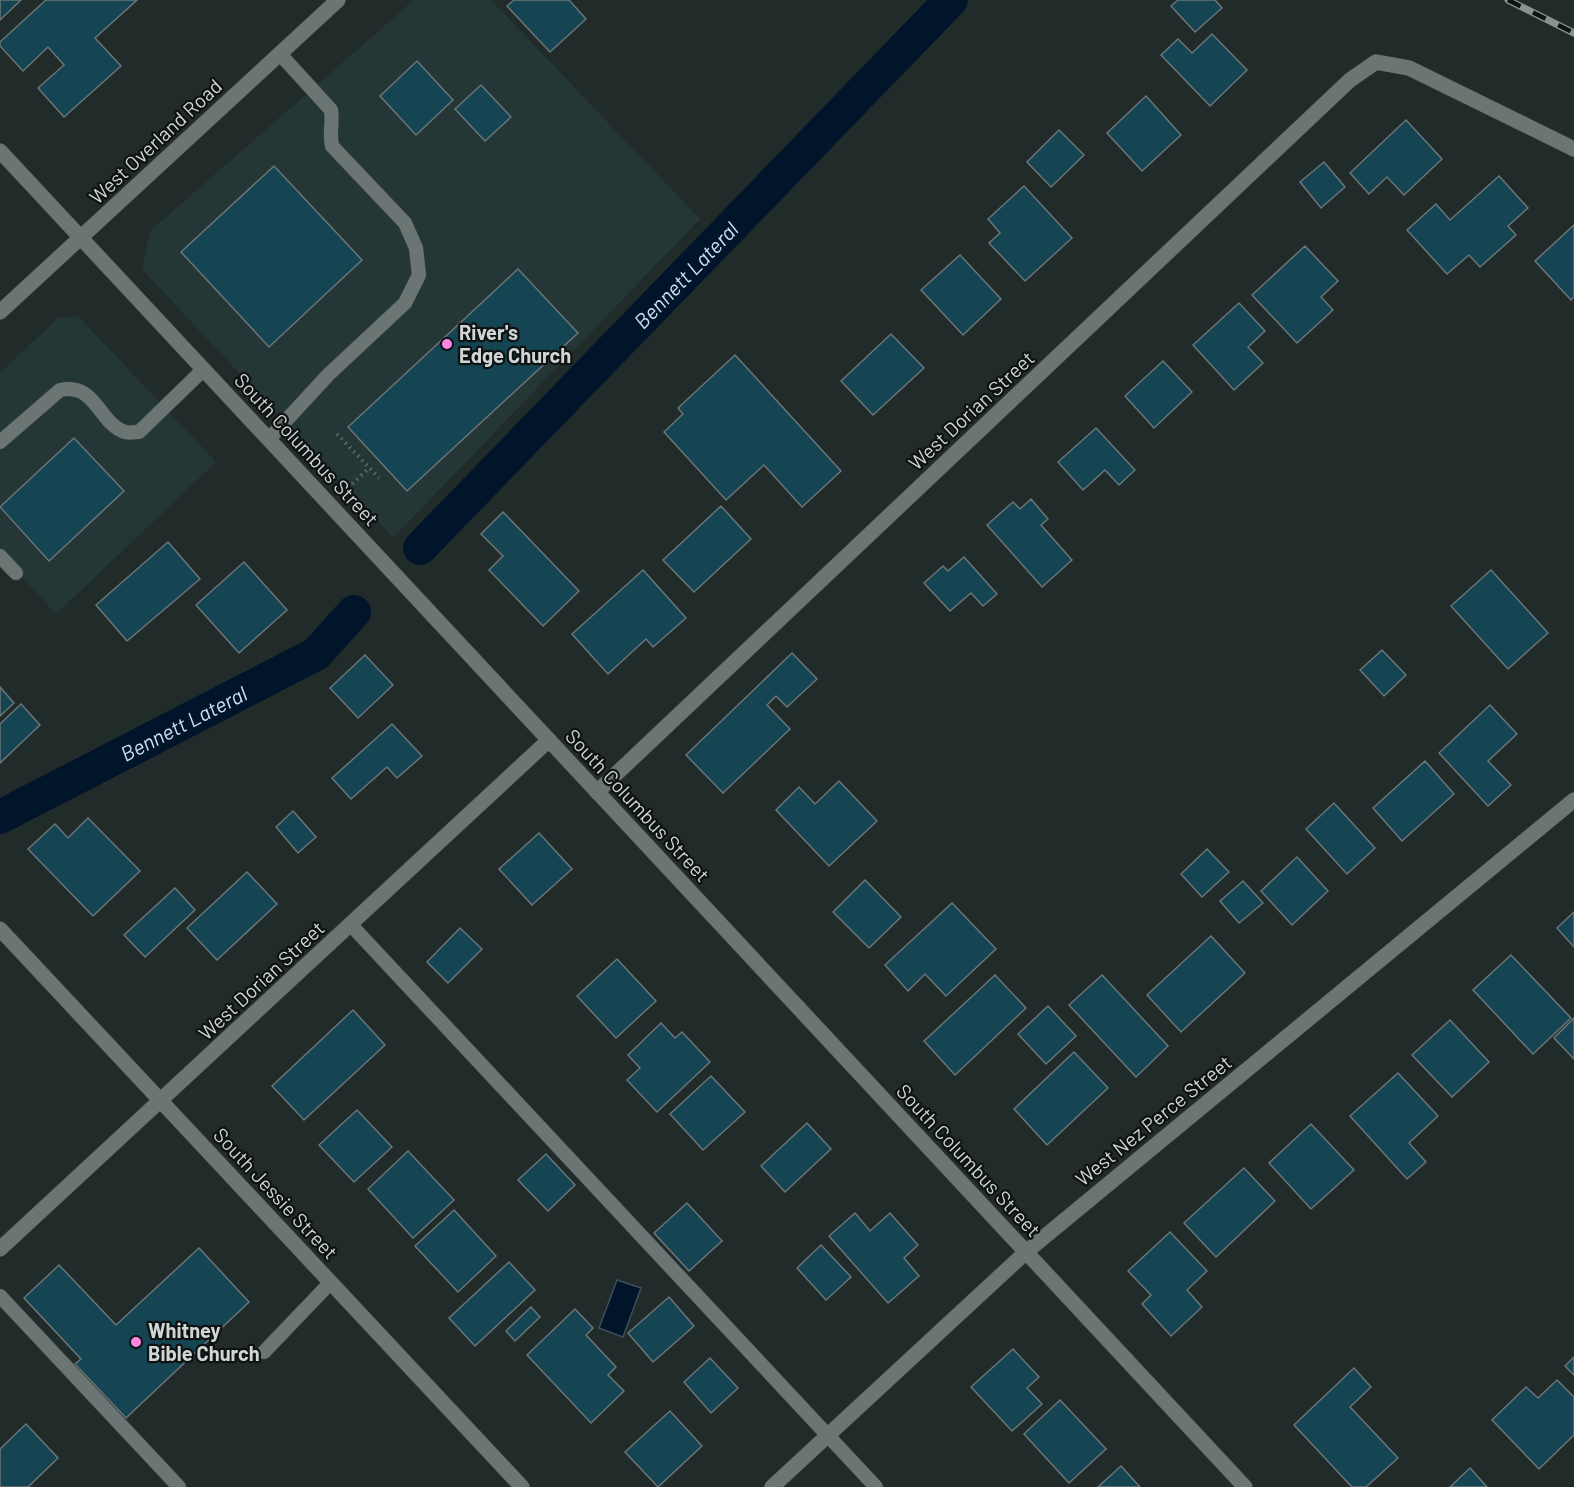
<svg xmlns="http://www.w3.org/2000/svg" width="1574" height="1487" viewBox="0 0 1574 1487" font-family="Barlow,sans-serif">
  <rect width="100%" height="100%" fill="#212b2a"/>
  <g fill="#243635">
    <polygon points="414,0 491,0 700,219 393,538 142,269 150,231"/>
    <polygon points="78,316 216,462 56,614 0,554 0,373 58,318"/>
  </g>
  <polygon fill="#00142a" stroke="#3e4e5d" stroke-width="1.5" points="617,1280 641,1288 623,1337 599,1328"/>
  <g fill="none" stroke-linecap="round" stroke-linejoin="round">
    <g stroke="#00142a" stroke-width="34">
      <path id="s1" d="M420 548 951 0"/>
      <path id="s2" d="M0 817 316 654 354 612"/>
    </g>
  </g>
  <g fill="#154452" stroke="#6b7579" stroke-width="1.5">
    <polygon points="0,0 21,0 0,20"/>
    <polygon points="46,0 137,0 95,38 121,66 64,117 38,88 64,65 48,47 23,71 0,46 0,42"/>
    <polygon points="514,0 569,0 586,19 550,52 507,6"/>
    <polygon points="1178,0 1215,0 1222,8 1195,32 1171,6"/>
    <polygon points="1212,34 1247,70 1210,106 1161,55 1178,39 1192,53"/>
    <polygon points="417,61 453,100 416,135 380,96"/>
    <polygon points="481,85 511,117 485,141 455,109"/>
    <polygon points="1146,96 1181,135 1142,171 1107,133"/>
    <polygon points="1406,120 1442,159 1404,195 1387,177 1369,194 1350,173"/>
    <polygon points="1059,130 1084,155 1051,187 1027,162"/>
    <polygon points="1324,162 1345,187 1321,208 1300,182"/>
    <polygon points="274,166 362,260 269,347 181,252"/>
    <polygon points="1499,176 1528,208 1508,226 1516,235 1480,267 1469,255 1447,274 1407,230 1436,204 1450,220"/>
    <polygon points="1024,186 1072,238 1025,281 989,243 1000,233 988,219"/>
    <polygon points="1574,225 1574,297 1571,300 1535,261"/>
    <polygon points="1305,246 1338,281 1321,297 1333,310 1297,343 1252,295"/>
    <polygon points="960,255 1001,299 963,335 921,290"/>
    <polygon points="518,269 578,333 407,491 348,427"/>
    <polygon points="1239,303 1265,331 1248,347 1263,363 1234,390 1193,345"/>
    <polygon points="891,334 924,368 873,415 841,381"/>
    <polygon points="735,355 841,471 802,507 764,465 726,500 664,432 683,414 678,408"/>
    <polygon points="1163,361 1192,392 1154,428 1125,396"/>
    <polygon points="1096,428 1135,470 1119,485 1105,470 1083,490 1058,462"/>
    <polygon points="74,438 124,491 49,561 0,507"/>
    <polygon points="1031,499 1048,519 1041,525 1072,560 1042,587 987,525 1013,502 1020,509"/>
    <polygon points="721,506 751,539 694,592 663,560"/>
    <polygon points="503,512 579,591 543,626 489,570 503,556 481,534"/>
    <polygon points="168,542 200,579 127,641 96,605"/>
    <polygon points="964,557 997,594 983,606 971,593 950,611 924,583 943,566 948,571"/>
    <polygon points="244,562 287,610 239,653 196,605"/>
    <polygon points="643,570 686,618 653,647 646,639 608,674 572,634"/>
    <polygon points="1491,570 1548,633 1508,669 1451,606"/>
    <polygon points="1382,650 1406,675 1384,696 1360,670"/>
    <polygon points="792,653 817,679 787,707 776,696 767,705 790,729 723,793 686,755"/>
    <polygon points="365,655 393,685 358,718 330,688"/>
    <polygon points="0,687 14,703 0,716"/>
    <polygon points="21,704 40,725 0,763 0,724"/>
    <polygon points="1490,705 1517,734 1488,761 1511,785 1488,806 1439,753"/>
    <polygon points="392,724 422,756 397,778 387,767 351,799 332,778"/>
    <polygon points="1425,761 1454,794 1402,841 1373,808"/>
    <polygon points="839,781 877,821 829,866 776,810 799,787 815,804"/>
    <polygon points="1334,803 1375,848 1347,874 1306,829"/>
    <polygon points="293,811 316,837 298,853 276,827"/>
    <polygon points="88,818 140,871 93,916 28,849 55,824 68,838"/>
    <polygon points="539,833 572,869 532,905 499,869"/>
    <polygon points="1207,849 1229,872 1202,897 1181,874"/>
    <polygon points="1297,857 1328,891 1292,925 1261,891"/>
    <polygon points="247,872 277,904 217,960 187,928"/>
    <polygon points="865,880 901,917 869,948 833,912"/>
    <polygon points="1243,881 1263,903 1239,923 1220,901"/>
    <polygon points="175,888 195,910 145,957 124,935"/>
    <polygon points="952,903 996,949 946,996 925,974 908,991 885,965"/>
    <polygon points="1574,912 1574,947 1557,928"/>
    <polygon points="460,928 482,949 448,983 427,962"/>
    <polygon points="1211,936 1245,973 1181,1032 1147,995"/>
    <polygon points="1511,955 1571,1018 1533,1054 1473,990"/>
    <polygon points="617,959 656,1001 616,1038 577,996"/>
    <polygon points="995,975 1026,1008 955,1075 924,1041"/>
    <polygon points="1102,975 1168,1046 1136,1077 1069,1005"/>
    <polygon points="1048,1006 1076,1036 1046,1064 1018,1034"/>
    <polygon points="353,1010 385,1045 304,1120 272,1086"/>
    <polygon points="1574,1018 1574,1059 1554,1038"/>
    <polygon points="1450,1020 1489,1062 1452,1097 1412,1055"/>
    <polygon points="661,1023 675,1038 682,1032 710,1062 657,1112 627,1080 640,1068 628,1055"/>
    <polygon points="1074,1052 1108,1088 1047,1145 1014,1109"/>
    <polygon points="1398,1073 1438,1116 1409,1143 1426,1162 1407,1179 1350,1116"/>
    <polygon points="711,1076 745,1112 703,1150 670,1114"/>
    <polygon points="357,1110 392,1147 354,1182 319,1145"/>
    <polygon points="807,1123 831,1149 785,1192 761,1166"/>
    <polygon points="1311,1124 1354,1170 1311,1209 1269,1163"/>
    <polygon points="408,1151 454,1200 413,1238 368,1189"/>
    <polygon points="546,1154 575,1185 548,1211 518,1180"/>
    <polygon points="1244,1168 1275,1201 1216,1257 1184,1223"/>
    <polygon points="687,1203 722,1241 689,1271 654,1233"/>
    <polygon points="454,1210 496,1256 458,1292 415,1246"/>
    <polygon points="855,1213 870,1231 890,1213 918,1245 904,1258 919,1276 888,1303 829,1236"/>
    <polygon points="1170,1232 1207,1271 1187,1290 1202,1307 1171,1336 1142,1304 1151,1295 1128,1271"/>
    <polygon points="821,1245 851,1277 826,1300 797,1268"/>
    <polygon points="199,1248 249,1302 126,1418 75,1364 81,1359 24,1298 59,1265 116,1325"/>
    <polygon points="509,1262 535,1290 475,1346 449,1318"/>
    <polygon points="669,1297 694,1326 653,1362 628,1333"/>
    <polygon points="531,1307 540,1317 515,1341 506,1331"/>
    <polygon points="575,1309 593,1328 586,1335 616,1367 608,1375 624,1391 591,1423 527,1355"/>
    <polygon points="1013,1349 1039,1377 1027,1388 1042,1404 1012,1431 971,1387"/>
    <polygon points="1574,1357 1574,1375 1565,1366"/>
    <polygon points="710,1358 738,1388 711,1413 684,1382"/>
    <polygon points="1354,1368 1371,1387 1350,1407 1398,1458 1366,1487 1352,1487 1294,1425"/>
    <polygon points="1557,1380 1574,1397 1574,1435 1539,1469 1492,1420 1526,1387 1538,1398"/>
    <polygon points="1060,1400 1106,1449 1069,1483 1024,1434"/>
    <polygon points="670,1411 702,1446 658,1487 625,1452"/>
    <polygon points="26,1424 58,1458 28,1487 0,1487 0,1449"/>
    <polygon points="1121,1466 1140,1487 1098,1487"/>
    <polygon points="1470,1468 1487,1487 1450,1487"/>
  </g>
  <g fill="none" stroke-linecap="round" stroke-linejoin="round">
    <g stroke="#3d4645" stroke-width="15">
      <g id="service">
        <path d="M269 439 328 375 405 303 419 275 416 248 405 223 332 146C329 133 333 123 331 110L280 54"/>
        <path d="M0 442 60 390C96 382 99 424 125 432 129 433 134 432 139 432L204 369"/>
        <polyline points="0,556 16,573"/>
        <polyline points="351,925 876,1487"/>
        <polyline points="0,1296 179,1487"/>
        <polyline points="264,1352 331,1282"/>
      </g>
    </g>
    <g stroke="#3d4645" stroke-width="16">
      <g id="minor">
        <polyline points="597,792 1350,80 1376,62 1409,68 1574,149"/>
        <polyline points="0,929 522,1487"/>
        <polyline points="0,1249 549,740"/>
        <polyline points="772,1487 1026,1252 1574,800"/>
      </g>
    </g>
    <g stroke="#3d4645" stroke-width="16">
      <g id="tertiary">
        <polyline points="0,151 1245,1487"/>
        <polyline points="0,312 338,0"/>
      </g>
    </g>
    <g stroke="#616a69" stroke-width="4" stroke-dasharray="1.5 4.5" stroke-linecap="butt">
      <polyline points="337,434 379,478"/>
      <polyline points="348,488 369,468"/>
    </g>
    <use href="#service" stroke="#6a7574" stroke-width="14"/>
    <use href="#minor" stroke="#6a7574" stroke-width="15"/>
    <use href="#tertiary" stroke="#6a7574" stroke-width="15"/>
    <g stroke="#8a9291" stroke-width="7">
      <polyline id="rail" points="1508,0 1574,33"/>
    </g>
    <use href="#rail" stroke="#0e1212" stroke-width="4.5" stroke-dasharray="14" stroke-linecap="butt"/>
  </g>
  <g fill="#fd86e1" stroke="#0e1212" stroke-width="2">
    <circle cx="447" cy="344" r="6"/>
    <circle cx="136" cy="1342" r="6"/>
  </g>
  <g text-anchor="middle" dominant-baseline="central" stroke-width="4.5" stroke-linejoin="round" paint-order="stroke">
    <g font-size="20" fill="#cfd6d5" stroke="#0e1212">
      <text transform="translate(155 141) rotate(-43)">West Overland Road</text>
      <text transform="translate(971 410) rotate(-43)">West Dorian Street</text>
      <text transform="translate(307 449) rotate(47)">South Columbus Street</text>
      <text transform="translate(638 805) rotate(47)">South Columbus Street</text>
      <text transform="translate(261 980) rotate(-43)">West Dorian Street</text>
      <text transform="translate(1153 1120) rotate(-39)">West Nez Perce Street</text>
      <text transform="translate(969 1160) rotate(47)">South Columbus Street</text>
      <text transform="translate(276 1193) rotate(47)">South Jessie Street</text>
    </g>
    <g font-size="20" font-weight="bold" fill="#cfd6d5" stroke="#0e1212" text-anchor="start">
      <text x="459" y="332">River's<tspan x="459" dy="23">Edge Church</tspan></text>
      <text x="148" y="1330">Whitney<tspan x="148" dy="23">Bible Church</tspan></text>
    </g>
    <g font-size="21" font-style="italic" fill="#cae0f7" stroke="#0e1212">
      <text stroke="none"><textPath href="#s1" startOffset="381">Bennett Lateral</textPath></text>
      <text stroke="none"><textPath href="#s2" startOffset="206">Bennett Lateral</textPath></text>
    </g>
  </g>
</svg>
